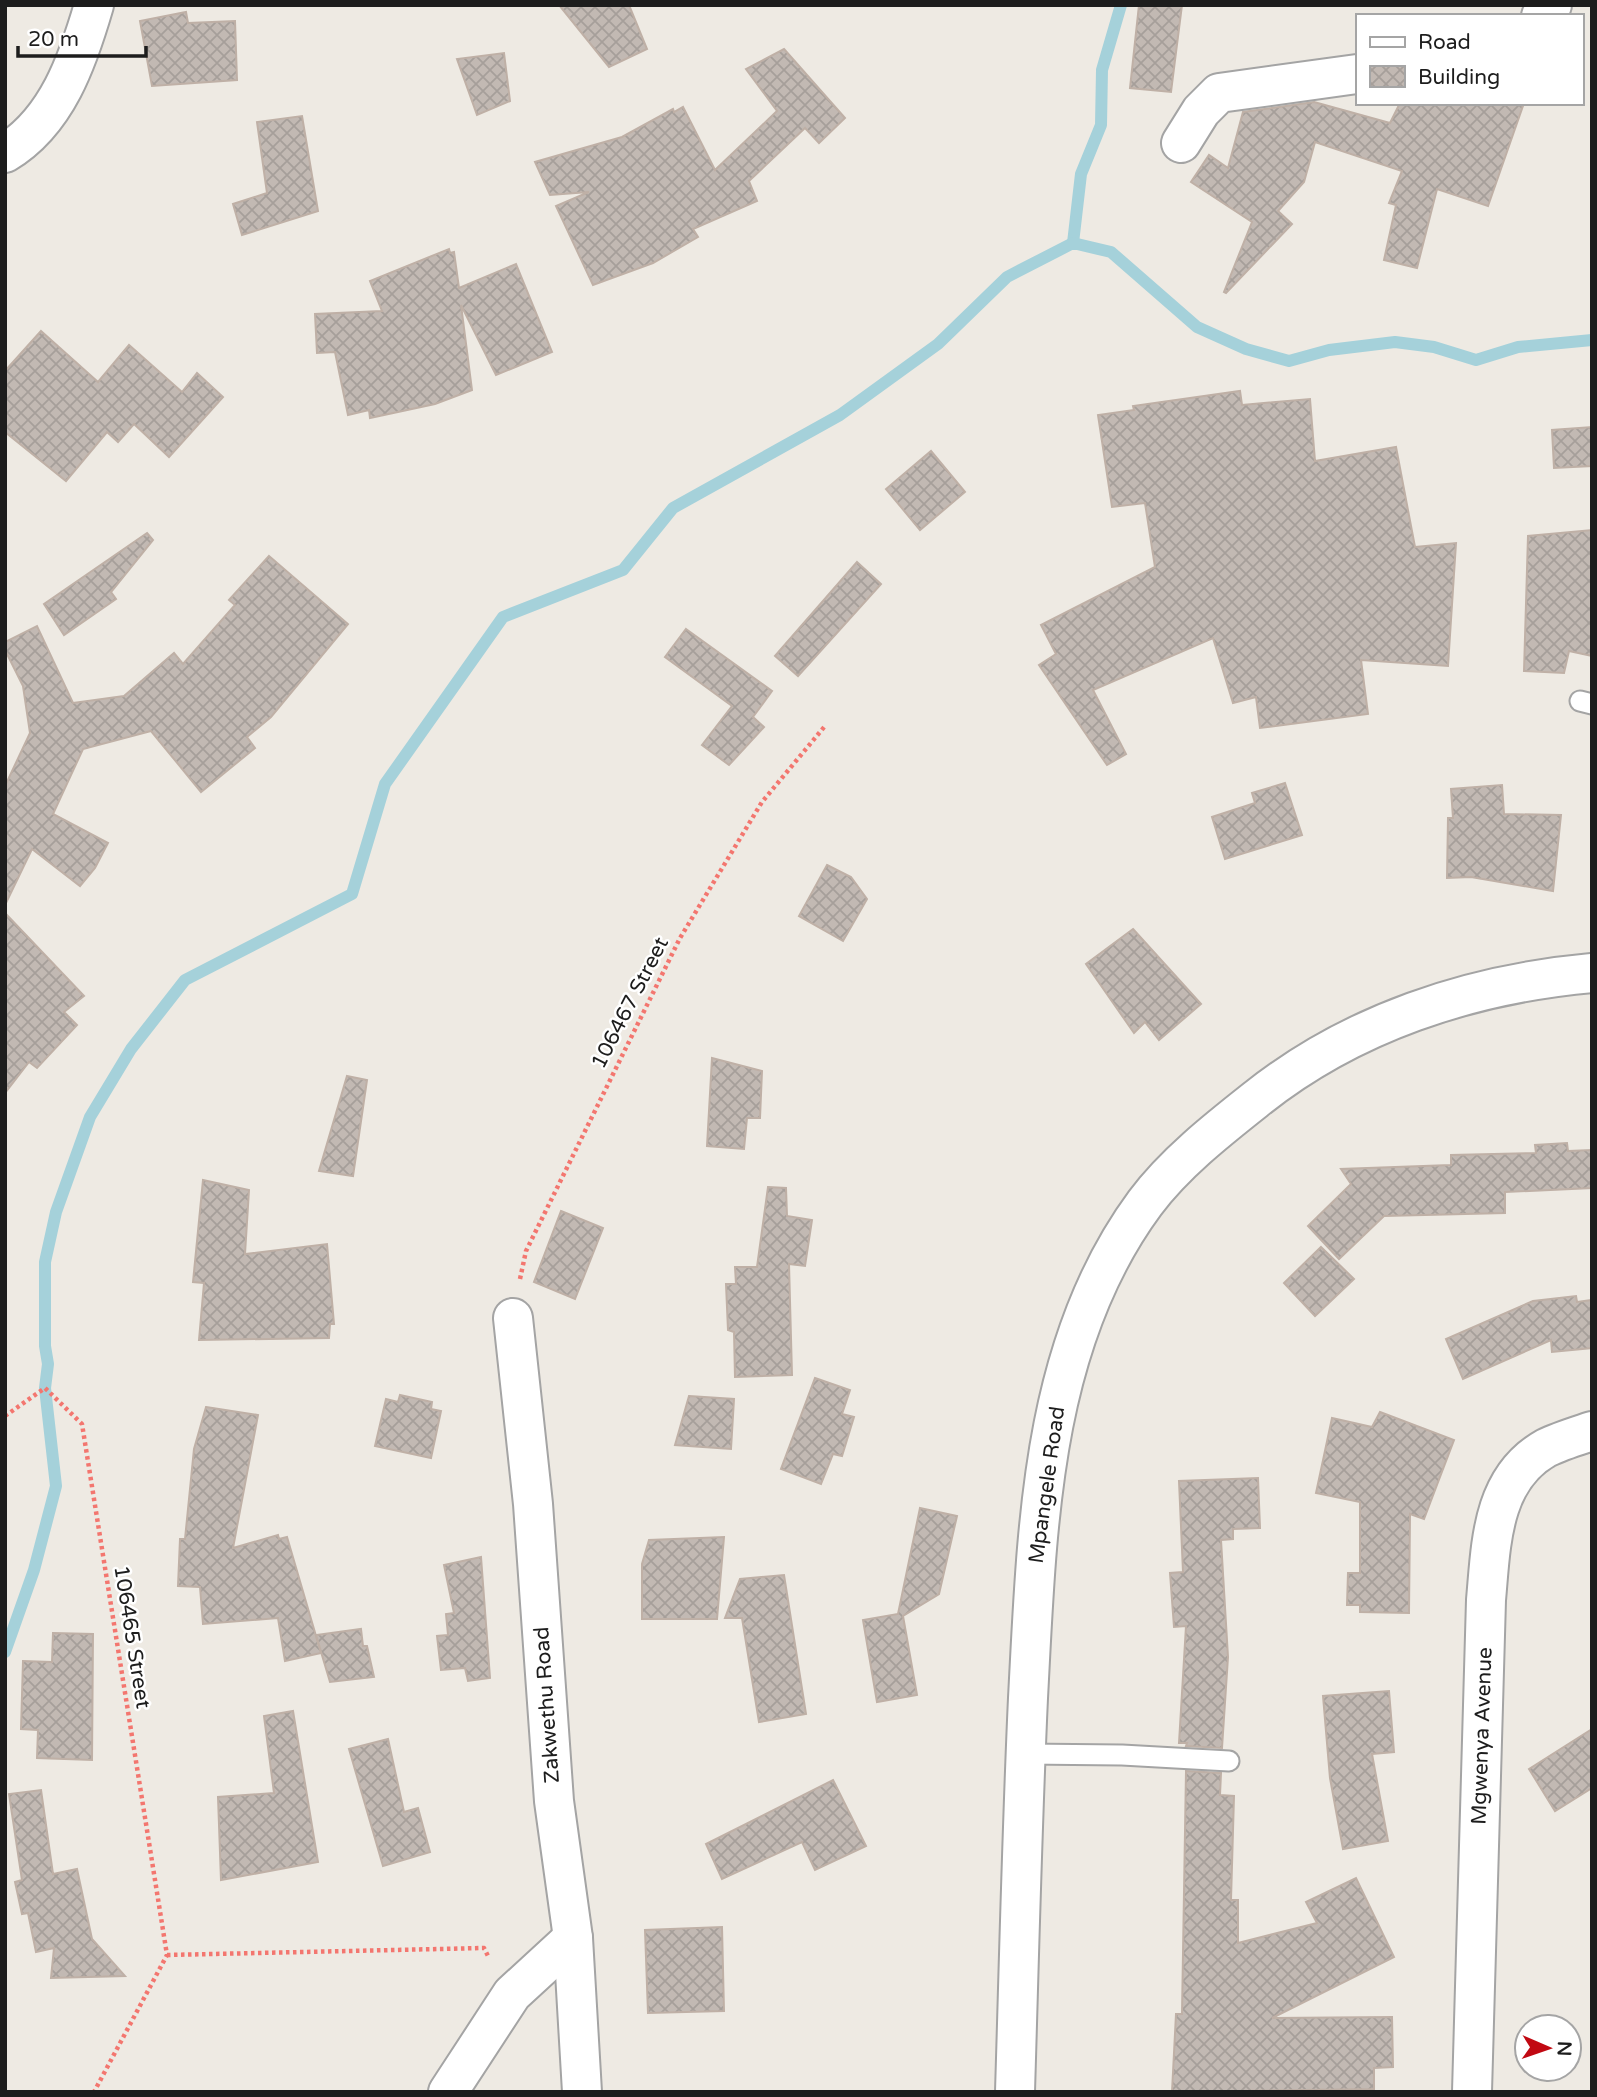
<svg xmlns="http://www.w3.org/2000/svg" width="1597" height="2097" viewBox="0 0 1597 2097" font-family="'Varela Round',sans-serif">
  <defs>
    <pattern id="building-cross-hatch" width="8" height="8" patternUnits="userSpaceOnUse" patternTransform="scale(1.75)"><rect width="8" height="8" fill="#c2b9b3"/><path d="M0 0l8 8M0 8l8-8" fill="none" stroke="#a69f9a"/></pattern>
  </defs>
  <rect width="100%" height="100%" fill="#eeeae3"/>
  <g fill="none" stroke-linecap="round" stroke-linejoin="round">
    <g stroke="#a5d1da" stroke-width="12">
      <polyline points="1073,243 1081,174 1101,125 1102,70 1121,5"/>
      <polyline points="5,1652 34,1570 56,1486 45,1388 48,1364 45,1346 45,1262 56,1212 90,1117 131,1049 185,980 352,894 385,784 503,617 623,570 673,508 840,415 938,344 1007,277 1073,243 1111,252 1197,327 1246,349 1289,361 1329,350 1395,342 1434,347 1476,360 1518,347 1592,340"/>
    </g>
  </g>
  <g fill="url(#building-cross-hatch)" stroke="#bfb0a6" stroke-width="2">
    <polygon points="559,5 629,5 647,49 609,67"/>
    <polygon points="1139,5 1182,5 1171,92 1130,88"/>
    <polygon points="186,12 188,23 235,21 237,80 152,86 140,21"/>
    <polygon points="784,49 845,118 819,143 805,128 749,181 757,201 693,229 698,237 653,263 593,285 556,206 589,192 550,195 535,162 622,137 673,109 674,112 683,107 715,170 777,111 746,69"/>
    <polygon points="504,53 510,101 477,115 457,59"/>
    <polygon points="1314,102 1390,123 1400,103 1524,103 1488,206 1437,189 1417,268 1384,260 1396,205 1389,203 1402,171 1315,142 1304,182 1278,211 1292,224 1226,293 1224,292 1252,222 1191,182 1209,155 1228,168 1243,112"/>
    <polygon points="302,116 318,211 242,235 233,204 267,193 257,122"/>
    <polygon points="449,249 450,253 454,252 459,288 516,264 552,352 496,375 461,305 472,390 435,404 370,418 369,410 348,415 335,352 317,353 315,314 382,311 370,281"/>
    <polygon points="41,331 98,382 129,345 182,392 197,373 223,397 169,457 134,424 118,442 107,432 66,481 5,432 5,371"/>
    <polygon points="1240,391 1242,405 1310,399 1315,461 1396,447 1415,547 1456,543 1448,666 1361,660 1368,714 1260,728 1256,697 1233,703 1213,638 1093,690 1126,754 1107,765 1039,665 1056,654 1041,625 1155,567 1145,503 1112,507 1098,415 1134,410 1133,406"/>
    <polygon points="1592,427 1592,466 1554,468 1552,430"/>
    <polygon points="931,451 965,492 920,530 886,489"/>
    <polygon points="1592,530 1592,656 1569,651 1564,673 1524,671 1528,536"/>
    <polygon points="147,533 153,540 111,592 116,599 64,635 44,604"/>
    <polygon points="269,556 348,624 271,717 247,737 255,748 201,792 151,731 83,749 53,814 108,843 95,868 80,886 32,849 5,905 5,786 30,733 23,686 5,650 5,642 37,626 73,703 124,696 174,653 183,664 235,605 229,600"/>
    <polygon points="857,562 881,584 798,676 775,656"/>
    <polygon points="686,629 772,691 753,717 764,727 729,765 702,745 732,706 665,657"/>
    <polygon points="1285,783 1302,835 1225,859 1212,817 1255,803 1252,793"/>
    <polygon points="1502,785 1504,814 1561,815 1553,891 1471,877 1447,878 1448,818 1453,818 1451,789"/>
    <polygon points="827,865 851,877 867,899 843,941 799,916"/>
    <polygon points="5,913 84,996 64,1012 77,1025 37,1068 29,1062 5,1093"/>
    <polygon points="1133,929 1201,1004 1159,1040 1145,1022 1134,1033 1086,964"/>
    <polygon points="712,1058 762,1071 760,1118 747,1118 744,1149 707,1146"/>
    <polygon points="347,1076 367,1080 353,1176 319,1171"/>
    <polygon points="1567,1143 1568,1151 1592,1150 1592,1188 1505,1192 1505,1213 1384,1216 1339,1259 1308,1226 1351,1184 1341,1169 1451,1165 1451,1155 1536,1153 1535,1145"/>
    <polygon points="203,1180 249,1190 245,1254 327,1244 334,1324 330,1324 329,1338 199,1340 204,1283 193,1282"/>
    <polygon points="768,1187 786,1188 787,1216 812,1220 805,1266 789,1264 792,1375 735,1377 734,1332 728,1330 726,1284 736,1284 735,1267 757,1267"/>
    <polygon points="561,1211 603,1228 575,1299 534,1282"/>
    <polygon points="1321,1247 1354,1279 1315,1316 1284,1283"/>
    <polygon points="1576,1296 1577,1302 1592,1300 1592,1348 1552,1352 1551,1340 1463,1379 1446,1339 1533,1301"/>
    <polygon points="815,1378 850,1390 842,1414 854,1417 842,1456 833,1454 821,1484 781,1469"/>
    <polygon points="400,1395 432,1402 431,1409 441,1411 431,1458 375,1446 386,1399 398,1402"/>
    <polygon points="689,1396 734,1399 731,1449 675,1445"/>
    <polygon points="206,1407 258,1415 233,1548 278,1535 279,1539 287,1537 321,1653 285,1661 278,1618 203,1624 200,1587 178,1586 180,1539 185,1539 194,1449"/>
    <polygon points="1380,1412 1454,1440 1424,1519 1410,1514 1409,1613 1360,1612 1360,1605 1347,1605 1348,1573 1360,1573 1360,1502 1316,1493 1332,1418 1372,1427"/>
    <polygon points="1258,1478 1260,1528 1233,1529 1233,1539 1221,1540 1228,1657 1222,1748 1186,1746 1187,1743 1179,1743 1186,1626 1174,1627 1170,1573 1183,1572 1179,1481"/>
    <polygon points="920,1508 957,1516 939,1594 903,1616 917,1695 877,1702 863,1620 898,1614"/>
    <polygon points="724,1537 717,1619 642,1619 642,1564 649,1540"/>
    <polygon points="481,1557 490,1678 468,1681 465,1668 441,1670 437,1636 448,1635 446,1614 454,1613 444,1565"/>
    <polygon points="784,1575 806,1714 759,1722 742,1618 725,1618 740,1579"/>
    <polygon points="361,1629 363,1646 367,1646 374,1677 330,1682 316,1635"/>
    <polygon points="53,1633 93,1634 92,1760 37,1758 38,1730 21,1729 23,1661 52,1662"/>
    <polygon points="1389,1691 1394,1752 1372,1754 1388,1841 1343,1849 1330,1778 1323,1696"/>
    <polygon points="293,1711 318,1862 221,1880 218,1797 274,1793 264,1716"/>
    <polygon points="1592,1729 1592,1788 1555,1811 1529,1769"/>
    <polygon points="388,1739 404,1812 418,1808 430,1852 383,1866 349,1749"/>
    <polygon points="1186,1771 1221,1773 1220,1795 1234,1796 1231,1900 1238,1900 1238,1943 1317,1923 1306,1902 1356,1878 1394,1957 1272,2018 1392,2017 1393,2067 1374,2068 1374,2089 1172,2092 1176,2014 1182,2014"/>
    <polygon points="833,1780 866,1846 815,1870 802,1842 722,1879 706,1844"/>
    <polygon points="41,1790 53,1874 77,1869 92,1939 125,1976 51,1978 54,1948 36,1952 28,1913 22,1914 15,1882 22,1880 9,1794"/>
    <polygon points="722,1927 724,2011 648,2013 645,1930"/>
  </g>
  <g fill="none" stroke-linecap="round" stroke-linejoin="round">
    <g stroke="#a4a4a4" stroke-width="23">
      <g id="service">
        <polyline points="1580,701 1592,704"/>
        <polyline points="1025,1754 1122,1755 1229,1761"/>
      </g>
    </g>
    <g stroke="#a4a4a4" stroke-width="42">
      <g id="minor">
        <polyline points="1541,16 1552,5"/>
        <polyline points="1181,143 1201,111 1219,93 1357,74"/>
        <path d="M5 153C57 122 78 60 94 5"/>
        <polyline points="513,1318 533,1504 554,1801 573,1938 582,2092"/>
        <polyline points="448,2092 512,1994 573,1938"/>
        <path d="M1472 2092 1486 1600C1491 1545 1491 1479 1546 1448 1560 1441 1577 1436 1592 1431"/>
      </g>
    </g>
    <g stroke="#a4a4a4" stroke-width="42">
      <path id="tertiary" d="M1015 2092C1019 1960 1022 1829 1028 1698 1037 1530 1040 1345 1145 1203 1174 1164 1217 1130 1255 1100 1351 1023 1470 984 1592 973"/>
    </g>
    <g stroke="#f3766f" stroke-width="4.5" stroke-dasharray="3.5 3.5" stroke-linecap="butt">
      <polyline points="520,1279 526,1251 680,938 762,802 825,726"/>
      <polyline points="5,1416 45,1388 82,1424 167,1955 94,2092"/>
      <polyline points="167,1955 484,1948 489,1958"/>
    </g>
    <use href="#service" stroke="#fff" stroke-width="19"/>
    <use href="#minor" stroke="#fff" stroke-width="38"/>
    <use href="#tertiary" stroke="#fff" stroke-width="38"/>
  </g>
  <g text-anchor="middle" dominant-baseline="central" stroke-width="5" stroke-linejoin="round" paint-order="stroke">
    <g font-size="21" fill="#1d1d1d" stroke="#fff">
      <text transform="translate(630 1003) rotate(-63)">106467 Street</text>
      <text transform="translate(1047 1485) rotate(-82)">Mpangele Road</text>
      <text transform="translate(132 1637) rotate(81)">106465 Street</text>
      <text transform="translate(547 1705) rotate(-94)">Zakwethu Road</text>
      <text transform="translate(1482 1736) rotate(-88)">Mgwenya Avenue</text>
    </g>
  </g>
  <rect width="1597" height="2097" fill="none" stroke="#1d1d1d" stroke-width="14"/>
  <rect x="1356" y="14" width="228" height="91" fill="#ffffff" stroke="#a5a5a5" stroke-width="2"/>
  <rect x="1370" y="37" width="35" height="10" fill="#ffffff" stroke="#a5a5a5" stroke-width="2"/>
  <text x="1418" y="49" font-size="21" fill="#1d1d1d">Road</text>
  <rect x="1370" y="66" width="35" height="21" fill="url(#building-cross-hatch)" stroke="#a5a5a5" stroke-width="2"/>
  <text x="1418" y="84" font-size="21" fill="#1d1d1d">Building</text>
  <g transform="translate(1548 2048) rotate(92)"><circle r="33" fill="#ffffff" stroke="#a5a5a5" stroke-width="2"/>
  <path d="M0-5L12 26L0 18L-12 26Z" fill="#c10912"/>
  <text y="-10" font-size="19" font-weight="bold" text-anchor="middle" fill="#1d1d1d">N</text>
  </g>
  <path d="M18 46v10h128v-10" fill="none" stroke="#1d1d1d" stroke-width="3.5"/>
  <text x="28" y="46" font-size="21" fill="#1d1d1d" stroke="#ffffff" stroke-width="5" paint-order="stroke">20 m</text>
</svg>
